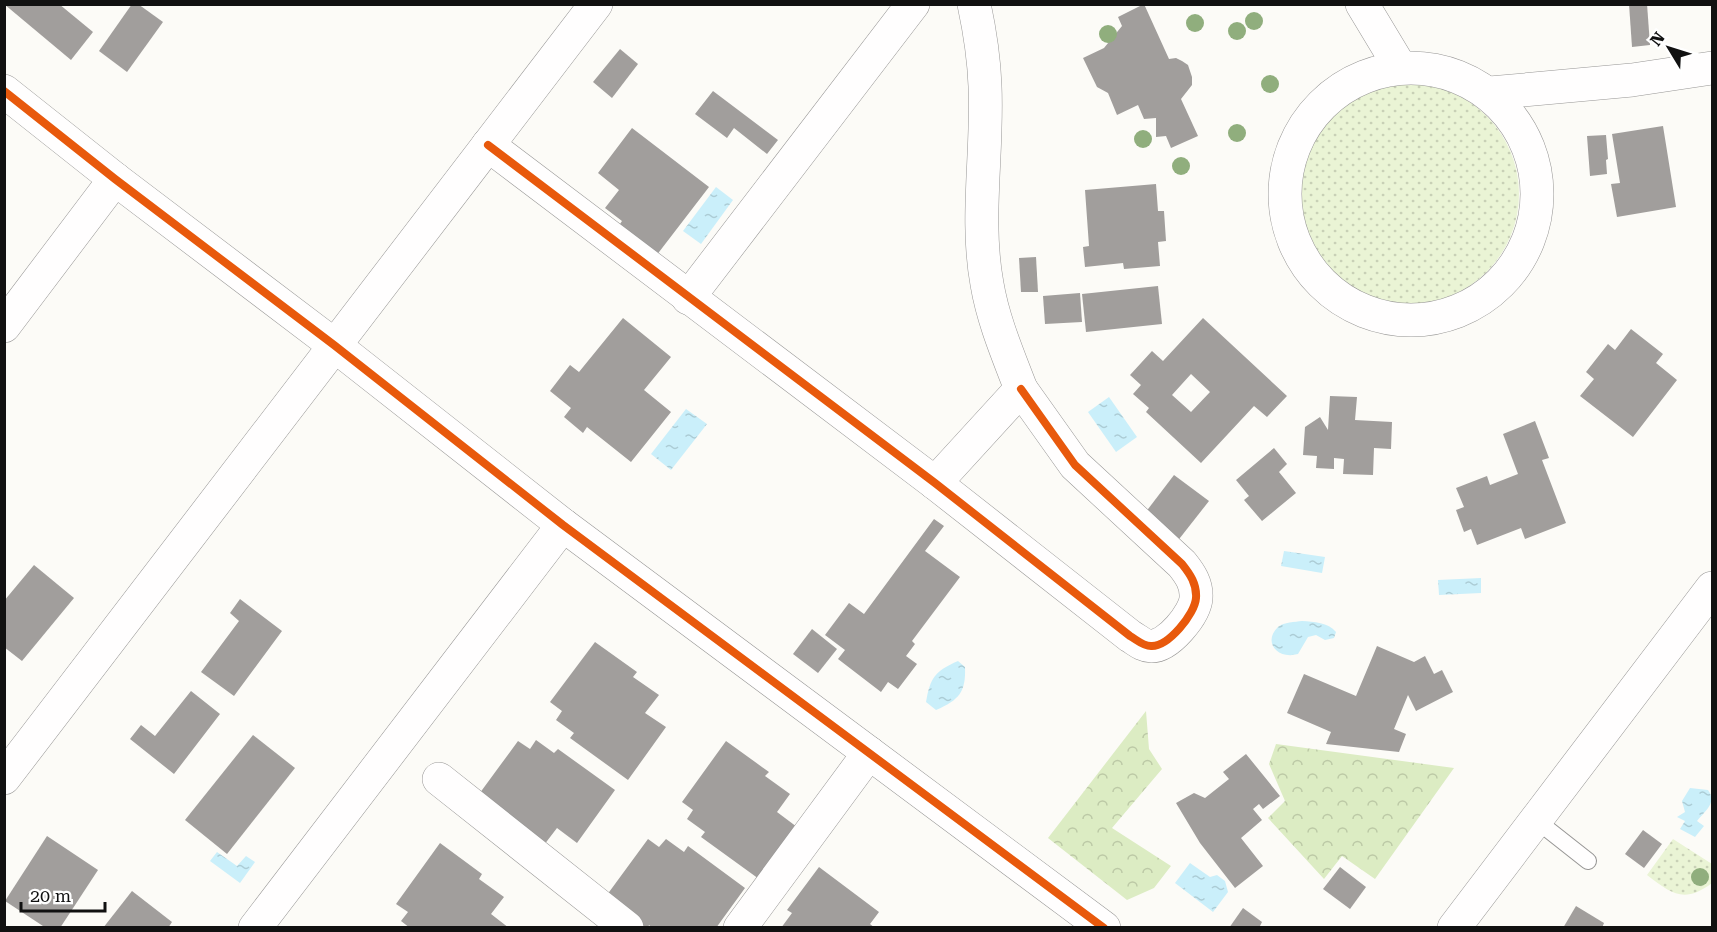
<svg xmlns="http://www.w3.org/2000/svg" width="1717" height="932" viewBox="0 0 1717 932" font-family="'Roboto Serif',serif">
  <defs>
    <pattern id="grass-dots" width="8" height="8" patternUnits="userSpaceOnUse" patternTransform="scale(1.5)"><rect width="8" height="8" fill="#eaf4d5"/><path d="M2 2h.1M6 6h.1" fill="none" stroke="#c8d0b6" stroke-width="1.8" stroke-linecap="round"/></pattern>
    <pattern id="forest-crowns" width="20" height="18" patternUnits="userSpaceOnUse" patternTransform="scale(1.5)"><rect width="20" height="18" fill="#dcecc3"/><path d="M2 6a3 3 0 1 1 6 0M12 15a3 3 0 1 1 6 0" fill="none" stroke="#bcc9a6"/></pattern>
    <pattern id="water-ripples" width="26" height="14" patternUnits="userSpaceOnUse" patternTransform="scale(1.5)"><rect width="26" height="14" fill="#caeffa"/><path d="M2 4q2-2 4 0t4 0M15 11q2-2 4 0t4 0" fill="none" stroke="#acccd5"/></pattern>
  </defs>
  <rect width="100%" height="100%" fill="#fcfbf7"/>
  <g fill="url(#grass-dots)">
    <circle cx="1409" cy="194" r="110"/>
    <path d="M1673 839 1712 864V883C1684 904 1672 894 1647 875Z"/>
  </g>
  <g fill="url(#forest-crowns)">
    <polygon points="1146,711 1149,749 1162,769 1112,828 1171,866 1154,888 1127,900 1048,838"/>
    <polygon points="1276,744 1454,768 1375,879 1342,856 1324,879 1268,818 1285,801 1269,764"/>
  </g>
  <g fill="url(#water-ripples)">
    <polygon points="716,187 733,200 701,244 683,231"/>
    <polygon points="1109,397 1137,437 1116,452 1088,412"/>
    <polygon points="686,409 707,424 671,470 651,454"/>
    <polygon points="1284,551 1325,557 1322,573 1281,566"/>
    <polygon points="1481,578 1481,593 1439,595 1438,580"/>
    <path d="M1302 621C1314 622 1328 622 1336 632L1334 638 1325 640 1316 635 1308 637 1298 654C1276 660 1263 641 1278 627 1284 622 1295 622 1302 621Z"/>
    <path d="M958 661 965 667C966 692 959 700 936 710L926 702C930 678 935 671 958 661Z"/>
    <path d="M1690 788 1708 790C1717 803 1706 810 1697 821L1704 826 1695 837 1680 829 1685 821 1677 817 1685 812 1682 801Z"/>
    <polygon points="217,852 237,866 246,856 255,862 240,883 210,861"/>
    <polygon points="1190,863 1210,877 1217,875 1225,881 1228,892 1213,912 1175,883"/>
  </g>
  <g fill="#a19e9c" fill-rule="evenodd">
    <polygon points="4,4 59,4 93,32 71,60"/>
    <polygon points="132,4 138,4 163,22 127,72 99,51"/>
    <polygon points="1144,4 1169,59 1176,58 1182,61 1188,65 1192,77 1192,85 1181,99 1198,136 1171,148 1166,136 1156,137 1156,118 1144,119 1138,105 1117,115 1108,93 1097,87 1083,58 1104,48 1122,26 1118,17"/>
    <polygon points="1629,4 1647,4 1650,45 1632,47"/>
    <polygon points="620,49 638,64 612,98 593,82"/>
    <polygon points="713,91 778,140 767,154 734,128 727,138 695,114"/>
    <polygon points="1663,126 1676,207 1617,217 1611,184 1620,183 1612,134"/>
    <polygon points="632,128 709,187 656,256 618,227 622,221 605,208 619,190 598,173"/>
    <polygon points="1606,135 1608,159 1606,160 1607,174 1590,176 1587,136"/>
    <polygon points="1156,184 1158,211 1164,211 1166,241 1158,242 1160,266 1124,269 1123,263 1085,267 1083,247 1089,246 1085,190"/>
    <polygon points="1036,257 1038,292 1021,292 1019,258"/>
    <polygon points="1158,286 1162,324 1086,332 1082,294"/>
    <polygon points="1080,293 1082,322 1045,324 1043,296"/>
    <polygon points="623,318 671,357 644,390 671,412 631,462 587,427 583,433 564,417 571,408 550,391 570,365 579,372"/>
    <path d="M1203 318 1287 396 1267 417 1254 406 1201 463 1146 412 1149 408 1133 394 1141 385 1130 375 1152 351 1163 361ZM1191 374 1210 392 1191 412 1172 395Z"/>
    <polygon points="1631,329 1663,354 1656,363 1677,380 1633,437 1580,396 1594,379 1586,372 1608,344 1615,350"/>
    <polygon points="1330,396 1357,397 1355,420 1392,422 1391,449 1374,448 1373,475 1343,474 1344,459 1334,458 1334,469 1316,468 1317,456 1303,455 1305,427 1320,417 1328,430"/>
    <polygon points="1535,421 1549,458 1542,460 1566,523 1525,539 1521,528 1477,545 1471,529 1464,532 1456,510 1464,507 1456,488 1487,476 1490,485 1518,474 1503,434"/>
    <polygon points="1274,448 1287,464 1279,472 1296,493 1262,521 1244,500 1249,496 1236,480"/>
    <polygon points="1174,475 1209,501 1176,543 1142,517"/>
    <polygon points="934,519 944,526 925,551 960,577 912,641 915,644 906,656 917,664 898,689 888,682 881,692 838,659 845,650 825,635 849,603 864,614"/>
    <polygon points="34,565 74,598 22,661 4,647 4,601"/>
    <polygon points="240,599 282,631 234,696 201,672 239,621 230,613"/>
    <polygon points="812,629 837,649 818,673 793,654"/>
    <polygon points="595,642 637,672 633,677 659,695 645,713 666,727 628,780 570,738 574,733 556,720 562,711 550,702"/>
    <polygon points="1377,646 1414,662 1425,656 1434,674 1442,670 1453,692 1416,711 1408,695 1394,729 1406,734 1399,752 1326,744 1331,732 1287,713 1304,674 1356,696"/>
    <polygon points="191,691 220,714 174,774 130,739 141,725 155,736"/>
    <polygon points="253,735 295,768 227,854 185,820"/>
    <polygon points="536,740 554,753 558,749 615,790 577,843 557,828 544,845 474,801 518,741 530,749"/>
    <polygon points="726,741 769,772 765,776 790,794 777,812 797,827 759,879 701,837 705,832 687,819 693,810 682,802"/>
    <polygon points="1246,754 1280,796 1263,809 1259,804 1253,809 1262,820 1241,838 1263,866 1235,888 1200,843 1176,803 1194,793 1205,798 1229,779 1223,772"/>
    <polygon points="1643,830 1662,844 1644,868 1625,854"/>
    <polygon points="47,836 98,870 60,928 46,928 5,901"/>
    <polygon points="648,839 659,847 666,839 684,852 688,846 745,888 716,928 689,928 687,926 685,928 652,928 649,925 648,928 642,928 604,899"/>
    <polygon points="440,843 482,874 479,879 504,897 491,914 509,928 410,928 401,921 408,912 396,904"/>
    <polygon points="819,867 879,912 870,924 875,928 781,928 792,913 787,910"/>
    <polygon points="1340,867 1366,887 1350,909 1323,889"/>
    <polygon points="132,891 172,922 168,928 103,928"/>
    <polygon points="1576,906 1604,923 1602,928 1563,928"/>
    <polygon points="1243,908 1262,922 1259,928 1229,928"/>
  </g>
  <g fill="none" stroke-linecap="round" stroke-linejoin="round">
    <g stroke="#979695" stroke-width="18">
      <polyline id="lane" points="1536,820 1588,861"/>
    </g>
    <g stroke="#979695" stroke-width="34">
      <g id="street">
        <polyline points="1362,4 1400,67"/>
        <circle cx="1411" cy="194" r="126"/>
        <polyline points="4,91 115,179 334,345 563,525 1104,928"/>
        <polyline points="1490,93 1632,80 1712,68"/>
        <path d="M488 145 935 483 1130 636C1137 640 1143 646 1151 646 1168 647 1195 614 1196 598 1197 584 1190 574 1182 564L1075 465 1021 389"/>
        <polyline points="688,298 913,4"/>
        <polyline points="4,326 115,179"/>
        <path d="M935 483 1021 389C1008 355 993 320 987 284 975 219 988 152 985 86 984 58 980 32 974 4"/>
        <polyline points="4,778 596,4"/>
        <polyline points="439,779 627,928"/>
        <polyline points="255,928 563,525"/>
        <polyline points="740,928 869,753"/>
        <polyline points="1454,928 1712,588"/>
      </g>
    </g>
    <use href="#lane" stroke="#fffefe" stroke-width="16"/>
    <use href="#street" stroke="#fffefe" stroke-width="33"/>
    <g stroke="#fff" stroke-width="11">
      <g id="cycleway">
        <polyline points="4,91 115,179 334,345 563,525 1104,928"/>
        <path d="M488 145 935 483 1130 636C1137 640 1143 646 1151 646 1168 647 1195 614 1196 598 1197 584 1190 574 1182 564L1075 465 1021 389"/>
      </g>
    </g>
    <use href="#cycleway" stroke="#e8590c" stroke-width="8"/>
  </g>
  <g fill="#90ae7d">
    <circle cx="1254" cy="21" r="9"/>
    <circle cx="1195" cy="23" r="9"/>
    <circle cx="1237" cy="31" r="9"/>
    <circle cx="1108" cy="34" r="9"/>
    <circle cx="1270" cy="84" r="9"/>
    <circle cx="1237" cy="133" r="9"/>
    <circle cx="1143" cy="139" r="9"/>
    <circle cx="1181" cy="166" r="9"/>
    <circle cx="1700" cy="877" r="9"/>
  </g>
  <rect width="1717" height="932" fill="none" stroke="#111111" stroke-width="12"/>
  <g transform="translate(1669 48) rotate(308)" stroke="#ffffff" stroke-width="4.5" paint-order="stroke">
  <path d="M0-4.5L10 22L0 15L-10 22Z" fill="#111111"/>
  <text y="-9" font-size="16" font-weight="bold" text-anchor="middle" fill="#111111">N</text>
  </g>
  <path d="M21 902v9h84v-9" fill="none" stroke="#111111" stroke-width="3"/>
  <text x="30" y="902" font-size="18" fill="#111111" stroke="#ffffff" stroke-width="4.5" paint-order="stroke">20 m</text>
</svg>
